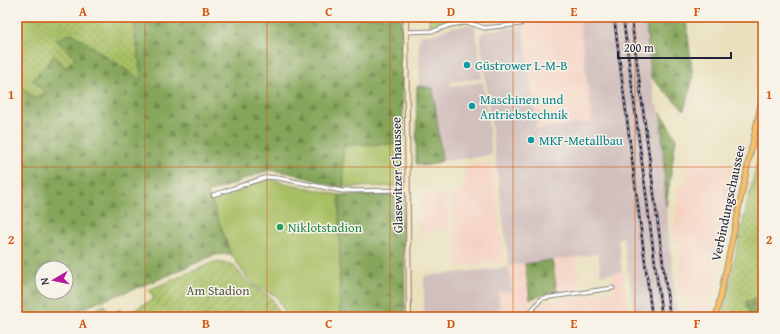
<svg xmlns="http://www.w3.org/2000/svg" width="780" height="334" viewBox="0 0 780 334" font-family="'Gentium Book Plus',serif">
  <defs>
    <pattern id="grass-dots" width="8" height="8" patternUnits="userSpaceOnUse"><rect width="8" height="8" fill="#a7bf64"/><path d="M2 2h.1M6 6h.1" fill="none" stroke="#889b54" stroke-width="1.8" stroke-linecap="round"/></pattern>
    <pattern id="forest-firs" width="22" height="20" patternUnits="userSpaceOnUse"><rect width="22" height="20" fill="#85a65a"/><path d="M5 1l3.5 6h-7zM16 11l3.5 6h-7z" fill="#6c874c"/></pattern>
    <pattern id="garden-furrows" width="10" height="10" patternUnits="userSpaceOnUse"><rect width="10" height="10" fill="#a7bf64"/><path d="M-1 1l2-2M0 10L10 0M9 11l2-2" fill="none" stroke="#889b54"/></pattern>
  </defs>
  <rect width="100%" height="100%" fill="#f7f3e8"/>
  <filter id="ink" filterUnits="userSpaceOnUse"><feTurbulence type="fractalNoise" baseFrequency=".025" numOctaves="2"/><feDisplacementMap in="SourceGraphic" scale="8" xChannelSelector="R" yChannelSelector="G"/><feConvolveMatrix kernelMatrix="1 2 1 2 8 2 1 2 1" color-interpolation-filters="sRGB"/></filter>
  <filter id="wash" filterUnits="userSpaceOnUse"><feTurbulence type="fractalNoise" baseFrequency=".012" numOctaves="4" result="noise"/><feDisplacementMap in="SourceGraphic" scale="16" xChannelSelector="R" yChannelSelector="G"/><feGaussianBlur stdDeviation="0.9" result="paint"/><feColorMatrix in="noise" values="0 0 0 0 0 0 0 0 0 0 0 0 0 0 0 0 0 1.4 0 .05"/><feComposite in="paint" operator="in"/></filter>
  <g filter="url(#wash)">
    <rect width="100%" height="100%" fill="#e9e1be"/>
    <g fill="#f5d2c2">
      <polygon points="522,17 579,17 592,122 536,129"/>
      <polygon points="688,160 741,169 708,317 688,317 690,301 677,296 681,244 673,242 678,186 686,184"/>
      <polygon points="491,163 492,165 504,258 501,262 461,266 458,263 450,198 454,192 460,190 463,187 466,182 465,168 467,166"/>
      <polygon points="442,193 445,195 449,229 419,233 420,195"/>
      <polygon points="576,257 581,290 557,294 552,260"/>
      <polygon points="525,264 531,306 527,314 523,317 501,317 498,292 511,290 509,267"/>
      <polygon points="623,272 629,313 618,314 618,317 531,317 542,302 607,293 607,291 614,290 612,273"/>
    </g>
    <g fill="#d1bfbd">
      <polygon points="579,17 645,17 651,78 655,103 661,113 666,206 678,317 647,317 646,310 634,312 623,237 618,238 622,272 601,275 598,254 509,266 480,36 485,31 523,26 537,129 592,122"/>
      <polygon points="469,25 475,26 482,78 450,82 450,86 483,82 492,155 442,161 433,89 419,86 419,39 422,35 434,34 449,28"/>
      <polygon points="509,267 511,291 498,292 501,317 424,317 424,276"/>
    </g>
    <g fill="url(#grass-dots)" stroke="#647050">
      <polygon points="17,17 133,17 143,82 77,58 65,68 54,56 33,80 46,92 36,99 17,84"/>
      <polygon points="429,17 487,17 453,22 429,29"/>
      <polygon points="763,136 763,317 722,317 726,300 731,275"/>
    </g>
    <g fill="url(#forest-firs)" stroke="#54644a" fill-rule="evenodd">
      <path d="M133 17H402L403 140 400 144 343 145 344 187H338L290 173 269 170 208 193 231 254 214 255 160 279 81 309 69 315 66 317H17V84L36 99 46 93 33 80 54 56 65 68 76 58 56 40 72 33 142 81ZM42 268H66V292H42Z"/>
      <polygon points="654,17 683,17 686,19 693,79 684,110 651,78 646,24 655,22"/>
      <path d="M417 86 433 88 442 161C433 164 424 169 416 163Z"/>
      <polygon points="661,113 676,139 666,206"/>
      <polygon points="339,195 400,195 404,197 405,317 340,317"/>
      <polygon points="552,260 557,291 530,299 525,264"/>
      <polygon points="763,295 763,317 751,317 746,302"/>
    </g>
    <polygon fill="url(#garden-furrows)" stroke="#647050" points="214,262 232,264 250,285 272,298 280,317 79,317 104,305 110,315 120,309 124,315 154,299 149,290"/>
    <g fill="#a7bf64" stroke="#647050">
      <polygon points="400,144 401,186 344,187 343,145"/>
      <polygon points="268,179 339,195 340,317 287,317 277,296 254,286 249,281 231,254 211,200"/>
    </g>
  </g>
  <g filter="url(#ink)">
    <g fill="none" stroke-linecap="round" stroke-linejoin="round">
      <g stroke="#86827c" stroke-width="5">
        <g id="minor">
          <polyline points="406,32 434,31 450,25 464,23 473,24 484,28 521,24"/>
          <polyline points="213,195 267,177 278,178 342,191 407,190"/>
          <polyline points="527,317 540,300 544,298 613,288"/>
        </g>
      </g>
      <g stroke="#86827c" stroke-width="6">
        <polyline id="secondary" points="406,17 409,317"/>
      </g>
      <g stroke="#86827c" stroke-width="6">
        <polyline id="primary" points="716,317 763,93"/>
      </g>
      <use href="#minor" stroke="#fff" stroke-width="3"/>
      <use href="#secondary" stroke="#fbe6c4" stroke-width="4"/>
      <use href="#primary" stroke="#f6c06b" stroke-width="4.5"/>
      <g stroke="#22223b" stroke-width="2.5">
        <g id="rail">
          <polyline points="614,17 652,317"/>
          <polyline points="623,17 662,317"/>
          <polyline points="631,17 670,317"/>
        </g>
      </g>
      <use href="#rail" stroke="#f7f3e8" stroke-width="1" stroke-dasharray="3" stroke-linecap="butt"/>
    </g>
  </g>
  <path fill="none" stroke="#d45411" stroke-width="1" stroke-opacity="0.55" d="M145 17V317M267 17V317M390 17V317M513 17V317M635 17V317M17 167H763"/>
  <g fill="#0f9aa8" stroke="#f7f3e8" stroke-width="1.5">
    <circle cx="467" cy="65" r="4"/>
    <circle cx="472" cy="106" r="4"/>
    <circle cx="531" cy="140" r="4"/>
  </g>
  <circle fill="#2e9e5b" stroke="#f7f3e8" stroke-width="1.5" cx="280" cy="227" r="4"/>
  <g text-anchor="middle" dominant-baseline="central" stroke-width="3" stroke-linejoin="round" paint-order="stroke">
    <g font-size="13" fill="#0d838f" stroke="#f7f3e8" text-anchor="start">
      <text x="475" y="65">Güstrower L-M-B</text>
      <text x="480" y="99">Maschinen und<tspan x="480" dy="15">Antriebstechnik</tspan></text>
      <text x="539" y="140">MKF-Metallbau</text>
    </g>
    <g font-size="13" fill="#22223b" stroke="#f7f3e8">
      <text transform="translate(397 175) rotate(-91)">Glasewitzer Chaussee</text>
      <text transform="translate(728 203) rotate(-78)">Verbindungschaussee</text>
    </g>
    <g font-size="13" fill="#27864d" stroke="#f7f3e8" text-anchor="start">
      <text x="288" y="227">Niklotstadion</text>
    </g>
    <g font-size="13" fill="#515949" stroke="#f7f3e8">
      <text x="218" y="290">Am Stadion</text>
    </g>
  </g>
  <rect width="780" height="334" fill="none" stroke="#f7f3e8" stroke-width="44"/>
  <g transform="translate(54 280) rotate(261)"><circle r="19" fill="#f7f3e8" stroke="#a29fa3"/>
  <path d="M0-3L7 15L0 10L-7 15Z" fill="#b5179e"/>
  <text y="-6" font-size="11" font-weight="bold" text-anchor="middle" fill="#22223b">N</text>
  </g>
  <path d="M618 52v6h113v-6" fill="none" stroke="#22223b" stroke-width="2"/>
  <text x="624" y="52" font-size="12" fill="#22223b" stroke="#f7f3e8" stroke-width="3" paint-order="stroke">200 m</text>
  <rect x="22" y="22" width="736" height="290" fill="none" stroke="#d45411" stroke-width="1.5"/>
  <g font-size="13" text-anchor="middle" font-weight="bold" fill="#d45411">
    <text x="83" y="16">A</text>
    <text x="206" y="16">B</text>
    <text x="329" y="16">C</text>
    <text x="451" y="16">D</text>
    <text x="574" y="16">E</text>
    <text x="697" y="16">F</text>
    <text x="11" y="99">1</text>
    <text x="769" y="99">1</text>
    <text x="11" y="244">2</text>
    <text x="769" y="244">2</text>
    <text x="83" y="328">A</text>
    <text x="206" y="328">B</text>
    <text x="329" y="328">C</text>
    <text x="451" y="328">D</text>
    <text x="574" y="328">E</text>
    <text x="697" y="328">F</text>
  </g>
</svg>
